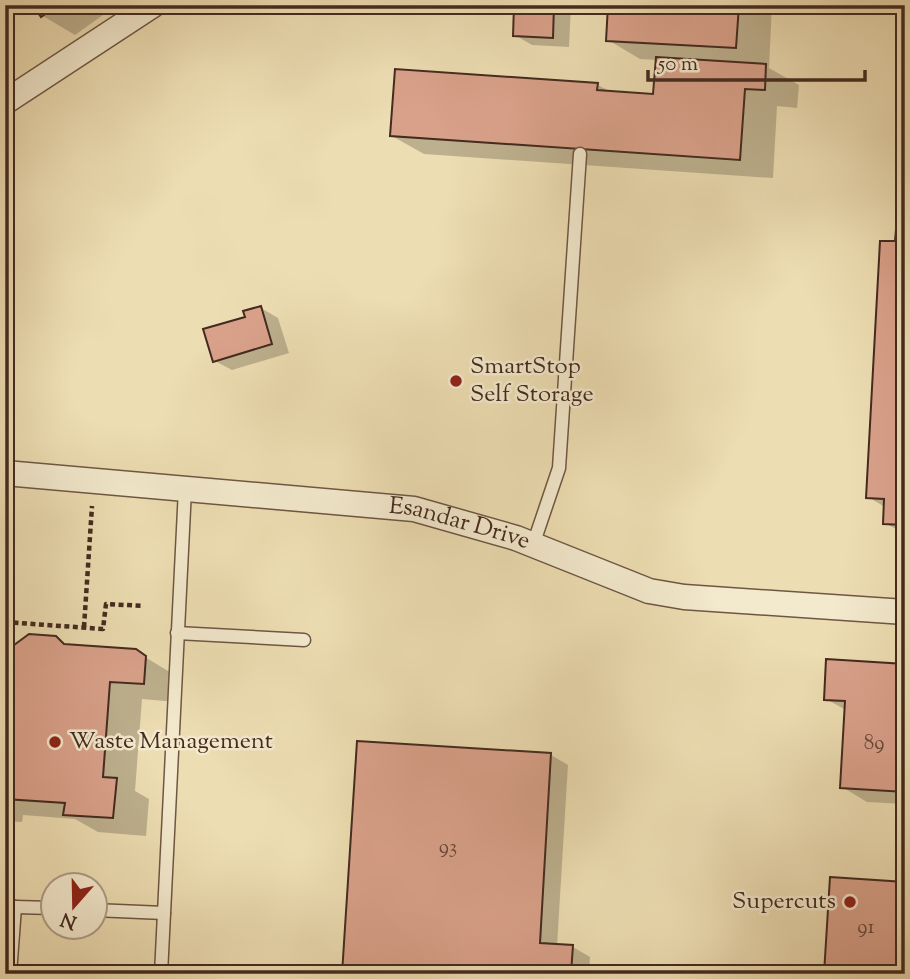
<svg xmlns="http://www.w3.org/2000/svg" width="910" height="979" viewBox="0 0 910 979" font-family="'Sorts Mill Goudy',serif">
  <rect width="100%" height="100%" fill="#edddb2"/>
  <filter id="stains"><feTurbulence type="fractalNoise" baseFrequency=".00286" numOctaves="4"/><feColorMatrix values="0 0 0 0 .2 0 0 0 0 .09 0 0 0 0 .02 0 0 0 .5 -.17"/></filter>
  <radialGradient id="worn" r=".72"><stop offset=".6" stop-color="#630" stop-opacity="0"/><stop offset="1" stop-color="#630" stop-opacity=".3"/></radialGradient>
  <g fill="#0003">
    <polygon points="35,5 117,5 75,35 43,16"/>
    <polygon points="516,5 571,5 569,47 532,45 515,35"/>
    <polygon points="610,5 772,5 769,68 799,85 797,108 777,106 773,178 424,154 392,136 598,85 611,92 655,95 657,60 640,59 608,40"/>
    <polygon points="905,220 905,534 885,523 885,507 868,497 897,243"/>
    <polygon points="261,308 278,318 289,353 232,370 215,361"/>
    <polygon points="55,638 69,646 135,651 178,677 176,702 142,699 135,791 149,799 146,836 98,832 75,819 23,815 22,822 5,821 5,730"/>
    <polygon points="905,666 905,804 867,802 842,787 846,710 826,699"/>
    <polygon points="359,743 551,755 568,765 557,946 573,947 590,957 589,974 344,974"/>
  </g>
  <g fill="#d9a18a" stroke="#442a1f" stroke-width="2">
    <polygon points="33,5 58,5 41,17"/>
    <polygon points="514,5 554,5 553,38 513,36"/>
    <polygon points="608,5 739,5 736,48 606,41"/>
    <polygon points="656,57 766,64 765,90 745,89 740,160 390,136 395,69 598,83 597,90 653,94"/>
    <polygon points="897,218 905,218 905,525 883,524 884,499 866,498 880,241 895,241"/>
    <polygon points="261,306 272,344 213,362 203,329 245,317 243,311"/>
    <polygon points="29,634 56,636 64,644 136,649 146,656 144,684 110,682 103,777 117,778 113,818 63,815 65,803 5,799 5,706 10,648"/>
    <polygon points="826,659 905,664 905,792 840,788 845,701 824,700"/>
    <polygon points="357,741 551,753 540,943 573,945 571,974 342,974"/>
    <polygon points="830,877 905,882 905,974 824,974"/>
  </g>
  <g fill="none" stroke-linecap="round" stroke-linejoin="round">
    <g stroke="#6e5744" stroke-width="15">
      <g id="lane">
        <polyline points="533,545 559,468 580,154"/>
        <polyline points="177,633 304,640"/>
        <polyline points="5,906 15,907 10,974"/>
        <polyline points="15,907 52,908"/>
        <polyline points="94,910 164,913"/>
        <polyline points="161,974 185,489"/>
      </g>
    </g>
    <g stroke="#6e5744" stroke-width="27">
      <g id="street">
        <polyline points="5,102 153,5"/>
        <path id="s1" d="M5 473 414 509 516 538 649 591 684 597 905 612"/>
      </g>
    </g>
    <g stroke="#442a1f" stroke-width="4.5" stroke-dasharray="5 3.5" stroke-linecap="butt">
      <polyline points="5,622 103,629 106,604 144,606"/>
      <polyline points="84,627 92,506"/>
    </g>
    <use href="#lane" stroke="#f3e9cd" stroke-width="12"/>
    <use href="#street" stroke="#f3e9cd" stroke-width="24"/>
  </g>
  <g fill="#8f2418" stroke="#f3e9cd" stroke-width="2.5">
    <circle cx="456" cy="381" r="7"/>
    <circle cx="55" cy="742" r="7"/>
    <circle cx="850" cy="902" r="7"/>
  </g>
  <g text-anchor="middle" dominant-baseline="central" stroke-width="5" stroke-linejoin="round" paint-order="stroke">
    <g font-size="21" fill="#69483a">
      <text x="874" y="744">89</text>
      <text x="448" y="848">93</text>
      <text x="866" y="928">91</text>
    </g>
    <g font-size="24" fill="#442a1f" stroke="#f3e9cd" text-anchor="start">
      <text x="470" y="367">SmartStop<tspan x="470" dy="28">Self Storage</tspan></text>
      <text x="69" y="742">Waste Management</text>
      <text x="836" y="902" text-anchor="end">Supercuts</text>
    </g>
    <g font-size="24" fill="#442a1f" stroke="#f3e9cd">
      <text stroke="none"><textPath href="#s1" startOffset="458">Esandar Drive</textPath></text>
    </g>
  </g>
  <rect width="910" height="979" fill="none" stroke="#edddb2" stroke-width="28"/>
  <rect x="7" y="7" width="896" height="965" fill="none" stroke="#442a1f" stroke-width="3.5"/>
  <rect x="14" y="14" width="882" height="951" fill="none" stroke="#442a1f" stroke-width="2"/>
  <g transform="translate(74 906) rotate(200)"><circle r="33" fill="#f3e9cd" stroke="#ad9d87" stroke-width="2"/>
  <path d="M0-5L12 26L0 18L-12 26Z" fill="#8f2418"/>
  <text y="-10" font-size="19" font-weight="bold" text-anchor="middle" fill="#442a1f">N</text>
  </g>
  <path d="M648 70v10h217v-10" fill="none" stroke="#442a1f" stroke-width="3.5"/>
  <text x="658" y="70" font-size="21" fill="#442a1f" stroke="#f3e9cd" stroke-width="5" paint-order="stroke">50 m</text>
  <rect width="100%" height="100%" filter="url(#stains)"/>
  <rect width="100%" height="100%" fill="url(#worn)"/>
</svg>
